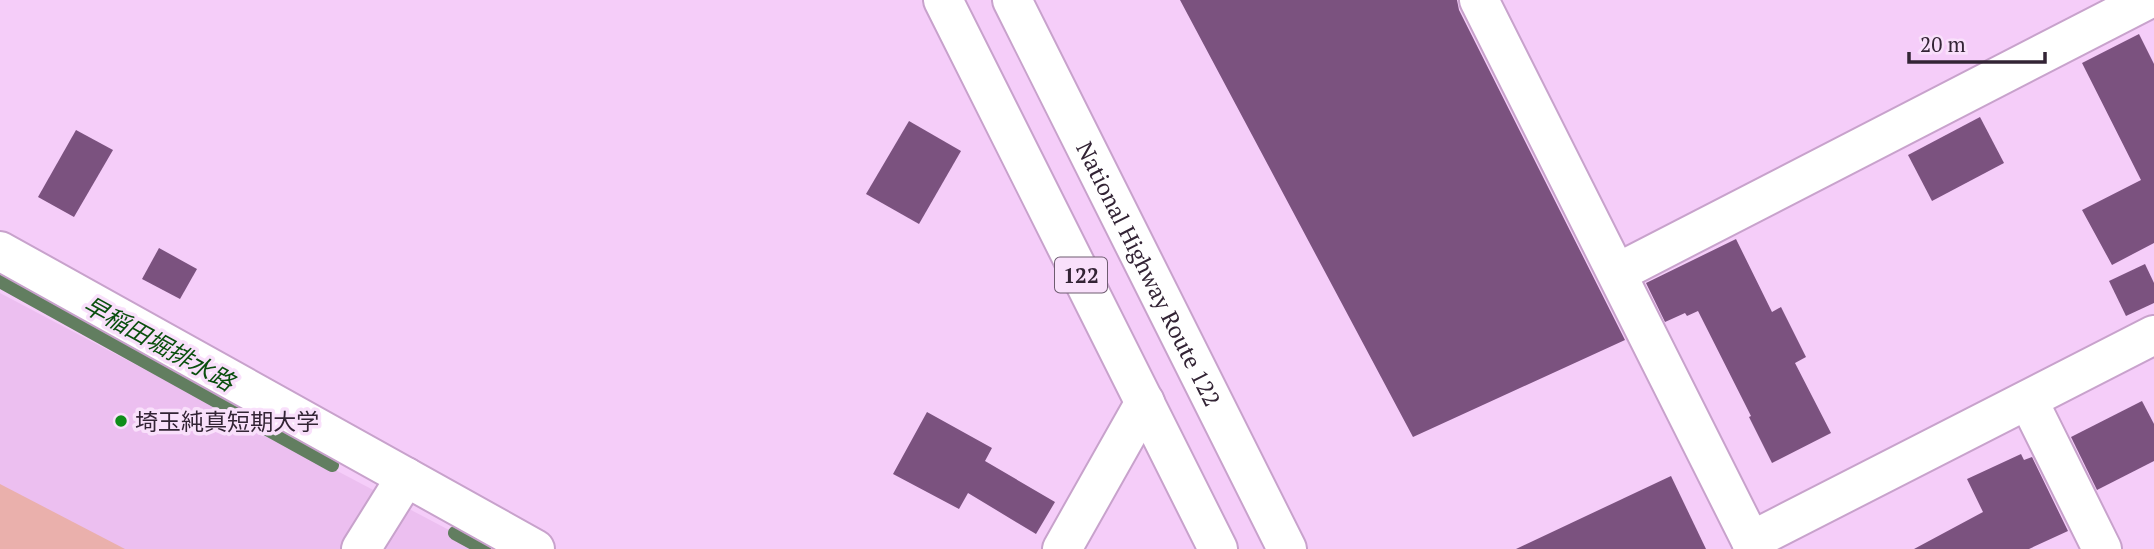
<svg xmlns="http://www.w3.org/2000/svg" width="2154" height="549" viewBox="0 0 2154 549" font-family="'PT Serif','Noto Sans JP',serif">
  <rect width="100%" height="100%" fill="#f5cdf9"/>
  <polygon fill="#ecbff0" points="0,293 485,549 0,549"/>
  <polygon fill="#eab0ac" points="0,484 125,549 0,549"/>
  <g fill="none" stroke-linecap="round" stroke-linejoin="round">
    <g stroke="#627e60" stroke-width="14">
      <polyline points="0,281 332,465"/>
      <polyline points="455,533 484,549"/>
    </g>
  </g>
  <g fill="#7b527f">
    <polygon points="1180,0 1457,0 1459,10 1625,340 1413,437"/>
    <polygon points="2139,34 2154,64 2154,243 2112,265 2082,210 2141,180 2082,63"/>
    <polygon points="1980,117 2004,163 1932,201 1908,155"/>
    <polygon points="909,121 961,151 919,224 866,194"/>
    <polygon points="76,130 113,150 74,217 38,197"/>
    <polygon points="1736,239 1772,312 1781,307 1806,357 1795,363 1831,433 1772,463 1749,417 1751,416 1698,311 1687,316 1685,313 1665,322 1646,283"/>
    <polygon points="159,248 197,269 180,299 142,279"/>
    <polygon points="2145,264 2154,283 2154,303 2126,316 2109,281"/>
    <polygon points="2142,401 2154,424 2154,461 2097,490 2071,437"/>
    <polygon points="927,412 992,448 985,461 1055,502 1036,534 968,493 959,509 893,474"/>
    <polygon points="2021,454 2024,460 2032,457 2068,531 2029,549 1914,549 1983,512 1967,479"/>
    <polygon points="1671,476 1706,549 1516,549"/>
  </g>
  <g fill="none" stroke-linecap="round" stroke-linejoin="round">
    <g stroke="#c8a2cc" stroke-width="42">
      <g id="minor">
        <polyline points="1479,0 1755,549"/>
        <polyline points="0,251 535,549"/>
        <polyline points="1617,273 2147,0"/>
        <polyline points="2028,400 2102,549"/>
        <polyline points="1751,541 2154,335"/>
        <polyline points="361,549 406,477"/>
        <polyline points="1062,549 1145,402"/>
      </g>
    </g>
    <g stroke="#c8a2cc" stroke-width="42">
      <g id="highway">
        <polyline points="943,0 1218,549"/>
        <path id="s1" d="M1012 0 1287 549"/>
      </g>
    </g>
    <use href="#minor" stroke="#fff" stroke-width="38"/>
    <use href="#highway" stroke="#fff" stroke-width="38"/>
  </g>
  <circle fill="#0e8d19" stroke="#f9e0fb" stroke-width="2.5" cx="121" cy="421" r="7"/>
  <g text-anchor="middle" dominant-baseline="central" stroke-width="7" stroke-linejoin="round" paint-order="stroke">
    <rect fill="#f9e0fb" stroke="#6e5c70" stroke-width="2" x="1055" y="257.5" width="52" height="35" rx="5"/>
    <g font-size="21" font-weight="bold" fill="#332435">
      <text x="1081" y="275">122</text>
    </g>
    <g font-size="23" fill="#332435" stroke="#f9e0fb">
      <text stroke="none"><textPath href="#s1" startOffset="306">National Highway Route 122</textPath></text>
    </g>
    <g font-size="23" fill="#332435" stroke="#f9e0fb" text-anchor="start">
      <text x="135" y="421">埼玉純真短期大学</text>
    </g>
    <g font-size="24" font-style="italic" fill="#0a4f0e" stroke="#f9e0fb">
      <text transform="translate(159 343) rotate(29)">早稲田堀排水路</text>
    </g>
  </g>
  <path d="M1909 52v10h136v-10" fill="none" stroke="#332435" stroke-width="3.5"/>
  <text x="1920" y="52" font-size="21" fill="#332435" stroke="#f9e0fb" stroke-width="5" paint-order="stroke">20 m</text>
</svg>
